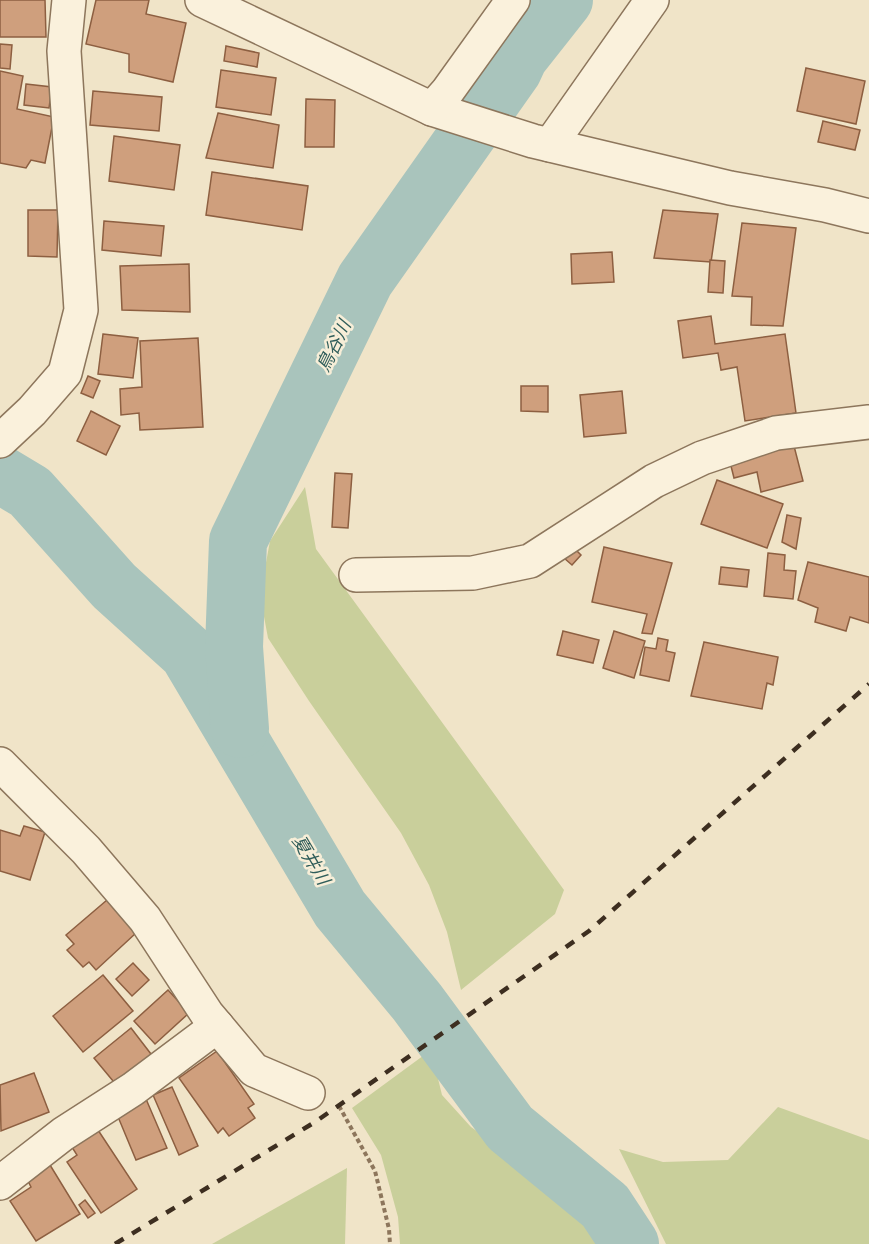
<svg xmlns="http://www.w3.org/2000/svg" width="869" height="1244" viewBox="0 0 869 1244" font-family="'Times New Roman','Noto Sans JP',serif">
  <rect width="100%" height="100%" fill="#f0e4c8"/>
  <g fill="#c9cf9b">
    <polygon points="305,487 316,549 564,890 555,914 461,990 447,932 429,885 401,833 309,701 268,638 260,595 270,541"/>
    <polygon points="431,1050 442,1095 471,1127 579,1203 613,1244 400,1244 398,1217 381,1155 352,1108"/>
    <polygon points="778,1107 869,1140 869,1244 666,1244 619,1149 663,1162 728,1160"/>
    <polygon points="347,1168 345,1244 212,1244"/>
  </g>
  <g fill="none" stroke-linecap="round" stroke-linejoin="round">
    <g stroke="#a9c4bc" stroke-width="58">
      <polyline points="0,474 30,492 114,586 188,653 340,909 417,1002 510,1128 605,1206 630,1244"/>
      <polyline points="240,729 234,647 238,541 365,280 513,70 519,57 564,0"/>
    </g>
  </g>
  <g fill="#cf9f7d" stroke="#8d5f41" stroke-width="1.5">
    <polygon points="0,0 45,0 46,37 0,37"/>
    <polygon points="96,0 149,0 146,14 186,23 173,82 129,72 129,54 86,44"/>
    <polygon points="0,44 12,45 10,69 0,68"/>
    <polygon points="226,46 259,53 257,67 224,61"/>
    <polygon points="806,68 865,81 856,124 797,111"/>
    <polygon points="221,70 276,78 271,115 216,107"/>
    <polygon points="0,71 23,76 17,109 54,117 45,163 31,160 26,168 0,163"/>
    <polygon points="26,84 52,87 49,108 24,105"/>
    <polygon points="93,91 162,97 159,131 90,125"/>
    <polygon points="306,99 335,100 334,147 305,147"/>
    <polygon points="218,113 279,125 273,168 206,158"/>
    <polygon points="823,121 860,130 855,150 818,142"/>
    <polygon points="114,136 180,145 174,190 109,181"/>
    <polygon points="212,172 308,186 302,230 206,215"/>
    <polygon points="28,210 58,210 57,257 28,256"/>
    <polygon points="663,210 718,214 711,262 654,258"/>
    <polygon points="104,221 164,226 161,256 102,250"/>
    <polygon points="742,223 796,228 783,326 751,325 752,297 732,296"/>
    <polygon points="612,252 614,282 572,284 571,254"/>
    <polygon points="710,260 725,261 723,293 708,292"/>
    <polygon points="189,264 190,312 122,310 120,266"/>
    <polygon points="711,316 715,344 785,334 796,413 745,421 737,367 721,370 718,353 683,358 678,321"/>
    <polygon points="103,334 138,338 133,378 98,374"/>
    <polygon points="198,338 203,427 140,430 139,413 121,415 120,389 142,387 140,341"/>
    <polygon points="88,376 100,381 93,398 81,393"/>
    <polygon points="521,386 548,386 548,412 521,411"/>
    <polygon points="622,391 626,433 584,437 580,395"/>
    <polygon points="91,411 120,426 106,455 77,441"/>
    <polygon points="794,446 803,481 761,492 757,472 734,478 730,462"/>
    <polygon points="335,473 352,474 348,528 332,527"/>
    <polygon points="717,480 783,504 767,548 701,524"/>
    <polygon points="787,515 801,518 796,549 782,542"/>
    <polygon points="604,547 672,563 652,634 642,633 647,614 592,602"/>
    <polygon points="574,548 581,555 572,565 564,558"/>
    <polygon points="768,553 785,555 784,570 796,571 793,599 764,596"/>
    <polygon points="808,562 869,577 869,623 850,617 846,631 815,622 818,608 798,600"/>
    <polygon points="721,567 749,570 747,587 719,584"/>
    <polygon points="563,631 599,640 593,663 557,655"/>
    <polygon points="614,631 645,641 634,678 603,668"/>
    <polygon points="658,638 668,640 666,651 675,653 669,681 640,675 645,647 656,649"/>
    <polygon points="704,642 778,657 773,685 767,683 762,709 691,696"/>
    <polygon points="24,826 45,832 30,880 0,871 0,830 20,836"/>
    <polygon points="107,900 136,933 96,970 89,962 83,967 67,950 74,944 66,935"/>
    <polygon points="133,963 149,980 132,996 116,979"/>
    <polygon points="103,975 133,1011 83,1052 53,1016"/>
    <polygon points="168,990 189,1013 155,1044 134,1021"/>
    <polygon points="131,1028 154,1058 118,1087 94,1058"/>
    <polygon points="217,1051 254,1104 248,1108 255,1118 229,1136 223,1128 218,1133 179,1078"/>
    <polygon points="34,1073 49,1112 1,1131 0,1085"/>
    <polygon points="172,1087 198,1146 179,1155 153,1095"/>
    <polygon points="146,1099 167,1148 136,1160 116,1112"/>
    <polygon points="96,1127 137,1189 101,1213 67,1162 77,1155 70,1144"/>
    <polygon points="50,1165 80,1214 36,1241 10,1201 31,1187 27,1179"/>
    <polygon points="85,1200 95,1213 88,1218 79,1205"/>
  </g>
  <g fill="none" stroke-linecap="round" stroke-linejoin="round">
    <g stroke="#8d765c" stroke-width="36">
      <g id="minor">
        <polyline points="202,0 432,109 533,141 730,188 825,205 869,216"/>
        <polyline points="432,109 447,92 513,0"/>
        <polyline points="550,145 652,0"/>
        <polyline points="0,441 32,411 65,373 81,310 64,51 69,0"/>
        <polyline points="356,575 473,573 530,561 654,481 702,458 776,433 869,422"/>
        <polyline points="0,764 86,850 145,919 207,1014 254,1070 308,1093"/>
        <polyline points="0,1183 63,1134 133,1089 217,1026"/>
      </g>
    </g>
    <polyline stroke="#8d765c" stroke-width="4" stroke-dasharray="4.5 3" stroke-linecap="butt" points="339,1106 375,1171 389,1229 390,1244"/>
    <use href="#minor" stroke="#faf1dc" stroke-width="33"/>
    <polyline stroke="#3d2e20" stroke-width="4.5" stroke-dasharray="10 10" stroke-linecap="butt" points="115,1244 315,1122 589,931 869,684"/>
  </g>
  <g text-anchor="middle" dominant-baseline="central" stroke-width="5" stroke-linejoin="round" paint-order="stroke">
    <g font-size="18" font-style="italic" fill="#2f5d5a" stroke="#f7eed8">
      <text transform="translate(334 346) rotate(-64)">鳥谷川</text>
      <text transform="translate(311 860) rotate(59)">夏井川</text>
    </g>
  </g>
</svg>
